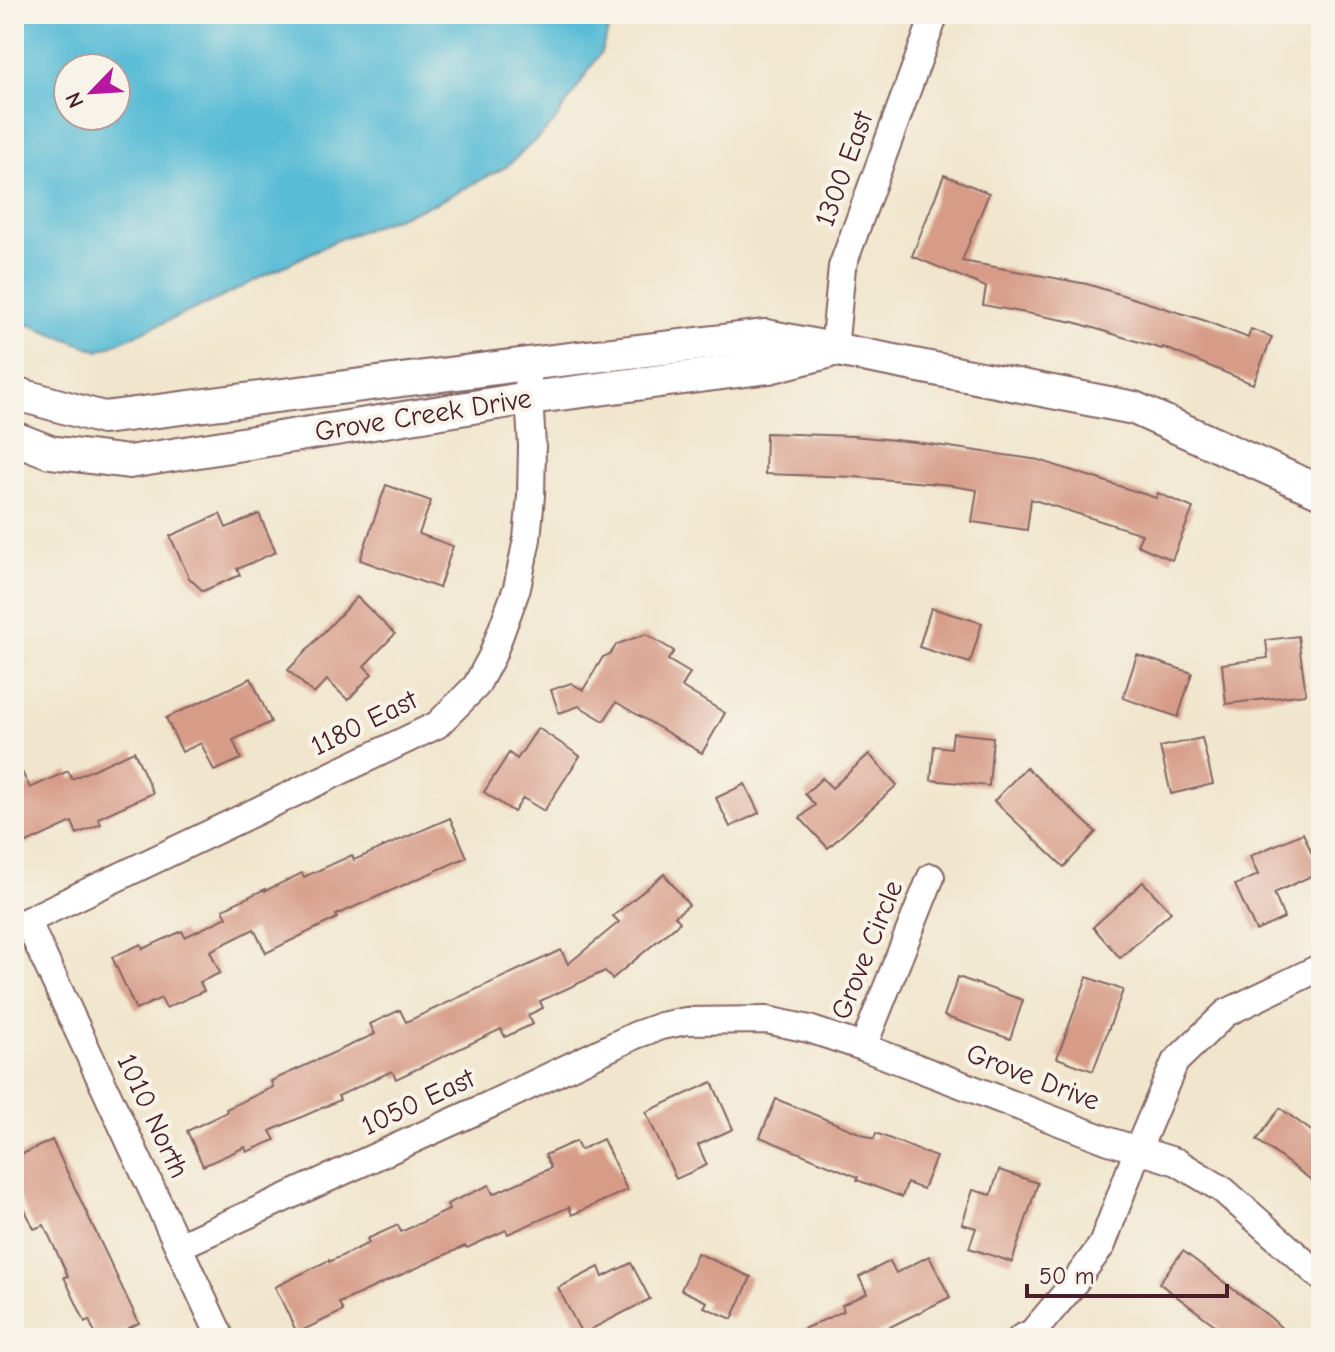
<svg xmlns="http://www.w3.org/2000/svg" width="1335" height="1352" viewBox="0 0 1335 1352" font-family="'Comic Neue',sans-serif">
  <rect width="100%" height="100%" fill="#f7f3e8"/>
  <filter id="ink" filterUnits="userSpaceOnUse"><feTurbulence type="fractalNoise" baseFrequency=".0125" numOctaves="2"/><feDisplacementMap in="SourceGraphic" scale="16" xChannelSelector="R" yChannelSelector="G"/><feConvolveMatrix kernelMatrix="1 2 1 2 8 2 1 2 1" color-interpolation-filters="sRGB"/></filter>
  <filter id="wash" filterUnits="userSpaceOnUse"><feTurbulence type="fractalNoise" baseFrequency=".006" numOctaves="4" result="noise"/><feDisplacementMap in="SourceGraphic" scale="32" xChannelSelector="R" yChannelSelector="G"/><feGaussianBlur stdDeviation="1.8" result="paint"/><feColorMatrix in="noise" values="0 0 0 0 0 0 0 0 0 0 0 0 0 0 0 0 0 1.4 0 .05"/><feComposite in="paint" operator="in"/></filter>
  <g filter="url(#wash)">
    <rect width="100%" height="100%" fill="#f1e6cd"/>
    <path fill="#58bcd6" stroke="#516e80" stroke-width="2" fill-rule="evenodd" d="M30 14H614L601 52 553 124 506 167 438 202 337 240 220 298 99 351 14 319V85L25 24ZM68 68H116V116H68Z"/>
    <g id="blocks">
      <g fill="#d79c88">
        <polygon points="944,175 989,193 962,261 1087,284 1203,320 1248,338 1251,329 1272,337 1253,384 1163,347 1162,349 1074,322 983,305 986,287 912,256"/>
        <polygon points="766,433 853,436 915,442 1039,460 1156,498 1158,493 1193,508 1172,560 1137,545 1142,534 1031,499 1027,530 972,522 977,490 952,486 952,485 855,477 765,474"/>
        <polygon points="386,485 431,501 419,534 453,546 439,588 360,560"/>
        <polygon points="220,514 226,528 259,514 276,552 237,569 240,575 203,591 189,578 170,536"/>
        <polygon points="357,597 395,634 364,666 372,674 348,700 327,680 314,694 288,670"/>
        <polygon points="931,608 982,623 970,663 919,647"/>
        <polygon points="646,634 674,651 668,660 690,673 682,687 725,713 702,753 616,702 604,721 579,706 559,713 551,690 571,683 583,690 603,657 610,654 617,644"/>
        <polygon points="1298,636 1306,694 1226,704 1222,664 1268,658 1266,640"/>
        <polygon points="1137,655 1192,673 1178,717 1123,698"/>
        <polygon points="251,678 271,722 233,740 241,759 214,771 201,743 182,752 166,718"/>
        <polygon points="538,728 580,756 544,811 523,798 514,812 484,792 509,753 517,759"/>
        <polygon points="953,733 993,737 989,786 931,780 934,746 951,748"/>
        <polygon points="1202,738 1213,784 1171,794 1160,747"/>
        <polygon points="134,751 153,793 98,818 101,824 77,834 72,822 14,849 14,756 30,788 68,771 72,779"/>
        <polygon points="869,754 897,785 828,848 800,818 815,805 805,794 822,778 832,788"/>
        <polygon points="1026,767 1096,832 1064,867 994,801"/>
        <polygon points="745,784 759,813 730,827 716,798"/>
        <polygon points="450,818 467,857 336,915 337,918 266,953 254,929 210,951 220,973 200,982 204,991 166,1008 161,998 136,1010 112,957 141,944 143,949 182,931 185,937 227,917 223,909 265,889 265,891 302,873 304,877 352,855 354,860"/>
        <polygon points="1303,833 1320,872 1274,893 1284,918 1256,931 1235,885 1258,875 1250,856"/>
        <polygon points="664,874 689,905 675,916 680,922 612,979 605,971 540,1001 543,1008 528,1015 533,1024 505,1037 501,1029 396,1079 392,1071 338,1096 340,1100 270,1131 275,1140 247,1152 245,1147 203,1166 187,1131 227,1112 226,1109 273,1087 271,1081 375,1034 370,1024 400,1010 406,1022 561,950 568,964 619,922 613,916"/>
        <polygon points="1143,882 1171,912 1120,958 1093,927"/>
        <polygon points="958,977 1023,1000 1010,1039 944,1016"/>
        <polygon points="1087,977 1123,990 1093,1071 1057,1058"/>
        <polygon points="712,1082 733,1129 698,1145 707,1165 676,1179 646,1112"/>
        <polygon points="776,1099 874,1139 876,1133 936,1157 923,1189 907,1183 902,1197 857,1180 858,1177 760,1137"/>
        <polygon points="1280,1108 1321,1138 1321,1187 1257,1140"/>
        <polygon points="603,1139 627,1190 572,1215 569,1207 508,1234 506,1230 467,1248 465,1246 339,1303 343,1311 297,1333 275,1287 329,1260 329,1262 369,1243 367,1239 398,1225 401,1232 449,1210 447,1204 489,1185 493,1194 551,1168 545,1155 576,1141 580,1150"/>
        <polygon points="52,1140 139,1323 109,1338 97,1338 89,1320 85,1322 64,1277 68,1276 44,1225 34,1229 14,1187 14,1158"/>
        <polygon points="999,1170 1038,1183 1012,1262 969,1248 976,1228 962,1224 973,1190 991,1195"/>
        <polygon points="1183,1251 1271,1318 1292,1338 1232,1338 1159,1283"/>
        <polygon points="697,1253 751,1277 732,1319 704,1307 707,1302 681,1290"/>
        <polygon points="929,1256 950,1297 868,1338 783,1338 844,1311 842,1305 867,1293 859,1277 890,1261 896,1273"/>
        <polygon points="631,1263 650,1299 582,1334 558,1288 599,1267 603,1277"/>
      </g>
    </g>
  </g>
  <g filter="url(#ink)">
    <use href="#blocks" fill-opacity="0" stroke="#846564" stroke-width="2"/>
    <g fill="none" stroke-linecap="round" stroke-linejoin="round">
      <g stroke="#846564" stroke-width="30">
        <g id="minor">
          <polyline points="834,350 842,267 935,14"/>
          <polyline points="27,921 221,1338"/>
          <polyline points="14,927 437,725 476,686 492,656 517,588 527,539 531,496 532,446 528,379"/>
          <polyline points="863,1047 931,877"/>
          <polyline points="179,1246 487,1106 636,1035 661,1026 686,1021 767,1020 809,1029 863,1047 1109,1141 1177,1162 1223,1190 1321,1277"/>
          <polyline points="1021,1338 1032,1333 1071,1287 1102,1245 1138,1149 1175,1062 1226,1013 1321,967"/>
        </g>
      </g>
      <g stroke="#846564" stroke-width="36">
        <g id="tertiary">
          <polyline points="14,393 103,418 527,364 766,336 1134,408 1321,492"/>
          <polyline points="14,438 50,452 129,462 529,398 769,367 827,352"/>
        </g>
      </g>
      <use href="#minor" stroke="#fff" stroke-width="26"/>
      <use href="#tertiary" stroke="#fff" stroke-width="32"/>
    </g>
  </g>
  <g text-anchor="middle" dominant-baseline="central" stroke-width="8" stroke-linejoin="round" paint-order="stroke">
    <g font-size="28" fill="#4a1f2b" stroke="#f7f3e8">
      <text transform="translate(844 169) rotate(-70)">1300 East</text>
      <text transform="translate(423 415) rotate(-9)">Grove Creek Drive</text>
      <text transform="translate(364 723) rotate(-26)">1180 East</text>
      <text transform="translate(867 950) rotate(-68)">Grove Circle</text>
      <text transform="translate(1033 1077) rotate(21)">Grove Drive</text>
      <text transform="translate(418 1102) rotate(-25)">1050 East</text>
      <text transform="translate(153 1116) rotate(65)">1010 North</text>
    </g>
  </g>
  <rect width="1335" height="1352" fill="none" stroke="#f7f3e8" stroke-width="48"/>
  <g transform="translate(92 92) rotate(245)"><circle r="38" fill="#f7f3e8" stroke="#b29e9c" stroke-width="2"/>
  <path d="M0-6L14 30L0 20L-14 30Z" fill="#b5179e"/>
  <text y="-12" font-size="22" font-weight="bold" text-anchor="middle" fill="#4a1f2b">N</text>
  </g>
  <path d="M1027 1284v12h200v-12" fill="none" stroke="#4a1f2b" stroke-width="4"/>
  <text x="1039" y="1284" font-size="24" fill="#4a1f2b" stroke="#f7f3e8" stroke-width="6" paint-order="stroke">50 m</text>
</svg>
